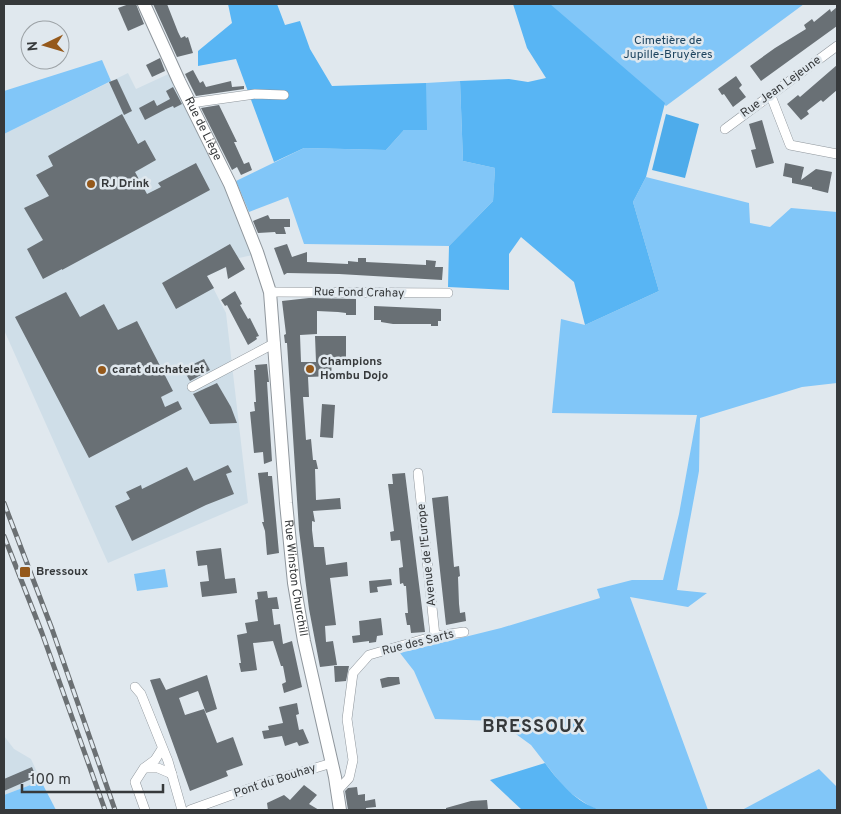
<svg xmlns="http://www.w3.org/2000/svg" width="841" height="814" viewBox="0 0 841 814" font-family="Overpass,sans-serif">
  <rect width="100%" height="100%" fill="#e0e8ee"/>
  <g fill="#cfdee8">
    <polygon points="175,71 257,254 239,258 222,269 207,276 226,313 248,503 108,563 4,330 4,134 128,73 136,89"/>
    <polygon points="4,736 14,749 31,759 41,781 4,795"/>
  </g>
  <g fill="#81c6f8">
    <polygon points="549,4 804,4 666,106"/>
    <polygon points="102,60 111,81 4,134 4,91"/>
    <polygon points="460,81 463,161 495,168 493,201 449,246 304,244 288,197 249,212 236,181 304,148 386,150 404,130 426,130 426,83"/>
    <polygon points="646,177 749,203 750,223 770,227 791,208 837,212 837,383 802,387 700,418 699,471 677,590 707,593 688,607 630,597 708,810 601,810 591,807 566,790 531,745 498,721 435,719 414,671 400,653 501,628 600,598 597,589 632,580 663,580 679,514 697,415 552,413 561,319 585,325 659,291 633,202"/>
    <polygon points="165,569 168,587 137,591 134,574"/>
    <polygon points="819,769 837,787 837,810 742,810"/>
    <polygon points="41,781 56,810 4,810 4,795"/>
  </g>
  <g fill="#58b5f4">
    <polygon points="228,4 277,4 285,25 300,21 310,49 332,86 426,83 427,130 404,130 386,150 304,148 274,162 236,59 198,66 198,51 232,23"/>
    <polygon points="513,4 550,4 665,103 646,177 633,202 659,291 585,325 574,282 521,237 509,254 509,290 448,287 449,246 493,201 495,168 463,161 460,81 509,79 528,82 546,78 527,48"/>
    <path d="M545 763C560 783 576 803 601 810H522L490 780Z"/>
  </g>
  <polygon fill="#4eaceb" points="666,114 699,124 685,178 652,170"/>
  <g fill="#697075">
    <polygon points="129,4 136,4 144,24 128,31 118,8"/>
    <polygon points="153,4 167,4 178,32 181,38 185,36 186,38 188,37 193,53 177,57"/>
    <polygon points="837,7 837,26 761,81 750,66 775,48 806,29 804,25 812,19 814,22 830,9 831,12"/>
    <polygon points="160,58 165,71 152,77 146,65"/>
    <polygon points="837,65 837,90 823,102 821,100 807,111 809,114 801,120 787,104 798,95 800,97"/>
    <polygon points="193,70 200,83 203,81 206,87 231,81 232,87 244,86 244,89 196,96 185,74"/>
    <polygon points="736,76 742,85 739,88 746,97 733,107 724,94 722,95 718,89"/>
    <polygon points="117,79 132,111 124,115 109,82"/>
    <polygon points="173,87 182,104 174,108 173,106 166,109 145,120 139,108 154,100 157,106 170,99 166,91"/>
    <polygon points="219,105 237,142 234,142 244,164 249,162 252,170 241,175 237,167 232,170 201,108"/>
    <polygon points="122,114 138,144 145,140 156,160 135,172 147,194 161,187 158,183 196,163 210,190 62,270 62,269 43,279 27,249 43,240 24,208 49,196 36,175 53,166 48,156"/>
    <polygon points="762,120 774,163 756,168 751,150 756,149 749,124"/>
    <polygon points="785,163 804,167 801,180 816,169 832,172 828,193 812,189 812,187 792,183 792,178 783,176"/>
    <polygon points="268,215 270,219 290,219 290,227 284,227 286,234 276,234 275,232 258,233 253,221"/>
    <polygon points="230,244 245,269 228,279 226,267 207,276 214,288 176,309 162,283"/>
    <polygon points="287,244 292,257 307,252 307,262 348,264 348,261 358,262 358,258 366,258 366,262 426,265 426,260 436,261 435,267 443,267 442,280 339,274 287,273 284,275 274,248"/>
    <polygon points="235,291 242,304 240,305 248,319 250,318 259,336 256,337 257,339 248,345 227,305 225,306 221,300"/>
    <polygon points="66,292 80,317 104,304 118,330 137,321 173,391 161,397 165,407 178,401 182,409 89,458 15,317"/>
    <polygon points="309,298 356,299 356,315 346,315 346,313 338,312 317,311 317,334 300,335 301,362 316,362 315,336 346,336 346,363 331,362 332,376 308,377 309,397 303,397 306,440 311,439 313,460 316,460 318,469 315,469 316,500 340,498 341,509 313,511 315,522 312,521 312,530 314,547 324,547 326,565 347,562 348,576 330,578 336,625 325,626 326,642 333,641 337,665 320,667 309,609 299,530 287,343 285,343 284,335 286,334 282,301"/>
    <polygon points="374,306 441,309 441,321 438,321 438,326 431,326 431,324 393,324 381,322 381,320 374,320"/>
    <polygon points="204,359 210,370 190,381 183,369"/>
    <polygon points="267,364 269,382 267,382 272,461 264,464 263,452 254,453 250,412 255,411 254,402 256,402 254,370 256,370 255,365"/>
    <polygon points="217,383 231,407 237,423 210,424 193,394"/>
    <polygon points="322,404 335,405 333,438 320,437"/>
    <polygon points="228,465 232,472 226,474 234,494 206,505 132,541 115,506 130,499 126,492 141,485 142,489 187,467 194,481"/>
    <polygon points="268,472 268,476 272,476 279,553 267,555 265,531 262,522 264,522 258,473"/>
    <polygon points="405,473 425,632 411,633 410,625 407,625 405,613 408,613 406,586 404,586 403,583 400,584 399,568 403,567 400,540 391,541 390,532 394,531 388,484 393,484 392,474"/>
    <polygon points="448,496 454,567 459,566 460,576 458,577 459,604 460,613 465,612 466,621 446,625 432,498"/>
    <polygon points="221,548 225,579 235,578 237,593 202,597 200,582 209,581 207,565 198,566 196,551"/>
    <polygon points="391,579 392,585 377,587 378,592 370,593 369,581"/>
    <polygon points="267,591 268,598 277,597 279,609 272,609 274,625 280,624 283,644 292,641 302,687 284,693 282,684 286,682 283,666 281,666 273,641 253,643 257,670 241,672 239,663 241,663 237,635 247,633 245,623 258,621 255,600 258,599 257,592"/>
    <polygon points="381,618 383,635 377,636 376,642 369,643 369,641 353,643 352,636 360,635 359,621"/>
    <polygon points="334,666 349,666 346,681 335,682"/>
    <polygon points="207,675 217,709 206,713 198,691 179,698 185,715 204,709 217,743 233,737 243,765 226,771 228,776 190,791 150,680 160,678 166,690"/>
    <polygon points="388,677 399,677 400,684 382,688 380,679"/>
    <polygon points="297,703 299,714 296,715 299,730 303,729 309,743 299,746 297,742 285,746 282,736 264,739 262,731 269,730 268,726 283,723 279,707"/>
    <polygon points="32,767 36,777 4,791 4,779"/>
    <polygon points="304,785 317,795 309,804 319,810 268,810 267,803 284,795 290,800"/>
    <polygon points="357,787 358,795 365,794 365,801 375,799 376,807 366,808 366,810 348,810 345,791 348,788"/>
    <polygon points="487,800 488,810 446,810 446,808 471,801"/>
  </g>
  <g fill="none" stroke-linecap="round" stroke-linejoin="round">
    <g stroke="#8f969c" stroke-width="10">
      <g id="street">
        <polyline points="771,96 790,145 837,154"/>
        <polyline points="191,103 255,94 284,95"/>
        <polyline points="725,129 837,46"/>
        <polyline points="270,292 448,293"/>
        <polyline points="192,387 275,343"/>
        <polyline points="418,473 435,636"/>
        <polyline points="135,687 141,694 168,761 182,810"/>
        <polyline points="146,768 158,768 172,774"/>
        <polyline points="337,791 349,778 353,760 347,719 353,673 369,655 435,636 464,632"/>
        <polyline points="145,810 135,782 144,768 155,760 162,749"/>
        <polyline points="190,810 268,782 332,763"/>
      </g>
    </g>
    <g stroke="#8f969c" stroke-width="14">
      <g id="secondary">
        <path id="s1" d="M144 4 179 81 230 184 257 252 270 292 286 503 294 583 304 641 335 777 340 810"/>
      </g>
    </g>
    <use href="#street" stroke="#fff" stroke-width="9"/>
    <use href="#secondary" stroke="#fff" stroke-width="12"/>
    <g stroke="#6b7073" stroke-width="5">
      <g id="rail">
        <polyline points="4,503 52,629 115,810"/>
        <polyline points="4,536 42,633 105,810"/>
      </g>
    </g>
    <use href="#rail" stroke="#e0e8ee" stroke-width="3" stroke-dasharray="9" stroke-linecap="butt"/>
  </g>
  <g fill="#95591b" stroke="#e0e8ee" stroke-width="2">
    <circle cx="91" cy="184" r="5"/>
    <circle cx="310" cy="369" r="5"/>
    <circle cx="102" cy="370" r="5"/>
    <rect x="19" y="566" width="12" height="12" rx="2.5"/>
  </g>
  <g text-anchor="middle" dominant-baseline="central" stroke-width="5" stroke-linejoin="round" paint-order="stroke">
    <g font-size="12" fill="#1e445f" stroke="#e0e8ee">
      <text x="668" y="41">Cimetière de<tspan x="668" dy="14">Jupille-Bruyères</tspan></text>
    </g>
    <g font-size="12" fill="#36393b" stroke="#e0e8ee">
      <text transform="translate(781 87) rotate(-36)">Rue Jean Lejeune</text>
      <text stroke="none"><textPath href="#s1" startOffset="138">Rue de Liège</textPath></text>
      <text transform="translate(359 293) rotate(1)">Rue Fond Crahay</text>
      <text transform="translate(427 555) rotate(-96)">Avenue de l'Europe</text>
      <text stroke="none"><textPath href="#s1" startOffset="602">Rue Winston Churchill</textPath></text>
      <text transform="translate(418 643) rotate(-14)">Rue des Sarts</text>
      <text transform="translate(275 781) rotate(-18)">Pont du Bouhay</text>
    </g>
    <g font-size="12" font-weight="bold" fill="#36393b" stroke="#e0e8ee" text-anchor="start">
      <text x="101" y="184">RJ Drink</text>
      <text x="320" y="362">Champions<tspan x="320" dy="14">Hombu Dojo</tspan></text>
      <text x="112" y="370">carat duchatelet</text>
      <text x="36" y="572">Bressoux</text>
    </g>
    <g font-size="18" font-weight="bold" letter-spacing="1" fill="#36393b" stroke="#e0e8ee">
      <text x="534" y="727">BRESSOUX</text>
    </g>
  </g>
  <rect width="841" height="814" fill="none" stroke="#36393b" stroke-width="10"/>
  <g transform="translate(45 45) rotate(265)"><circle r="24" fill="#e0e8ee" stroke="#9ca2a6"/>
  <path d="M0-4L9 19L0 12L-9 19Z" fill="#95591b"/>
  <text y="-8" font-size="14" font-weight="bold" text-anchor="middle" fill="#36393b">N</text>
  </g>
  <path d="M22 784v8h141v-8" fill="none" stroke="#36393b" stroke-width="2.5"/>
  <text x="30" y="784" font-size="15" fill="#36393b" stroke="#e0e8ee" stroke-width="4" paint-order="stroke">100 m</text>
</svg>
